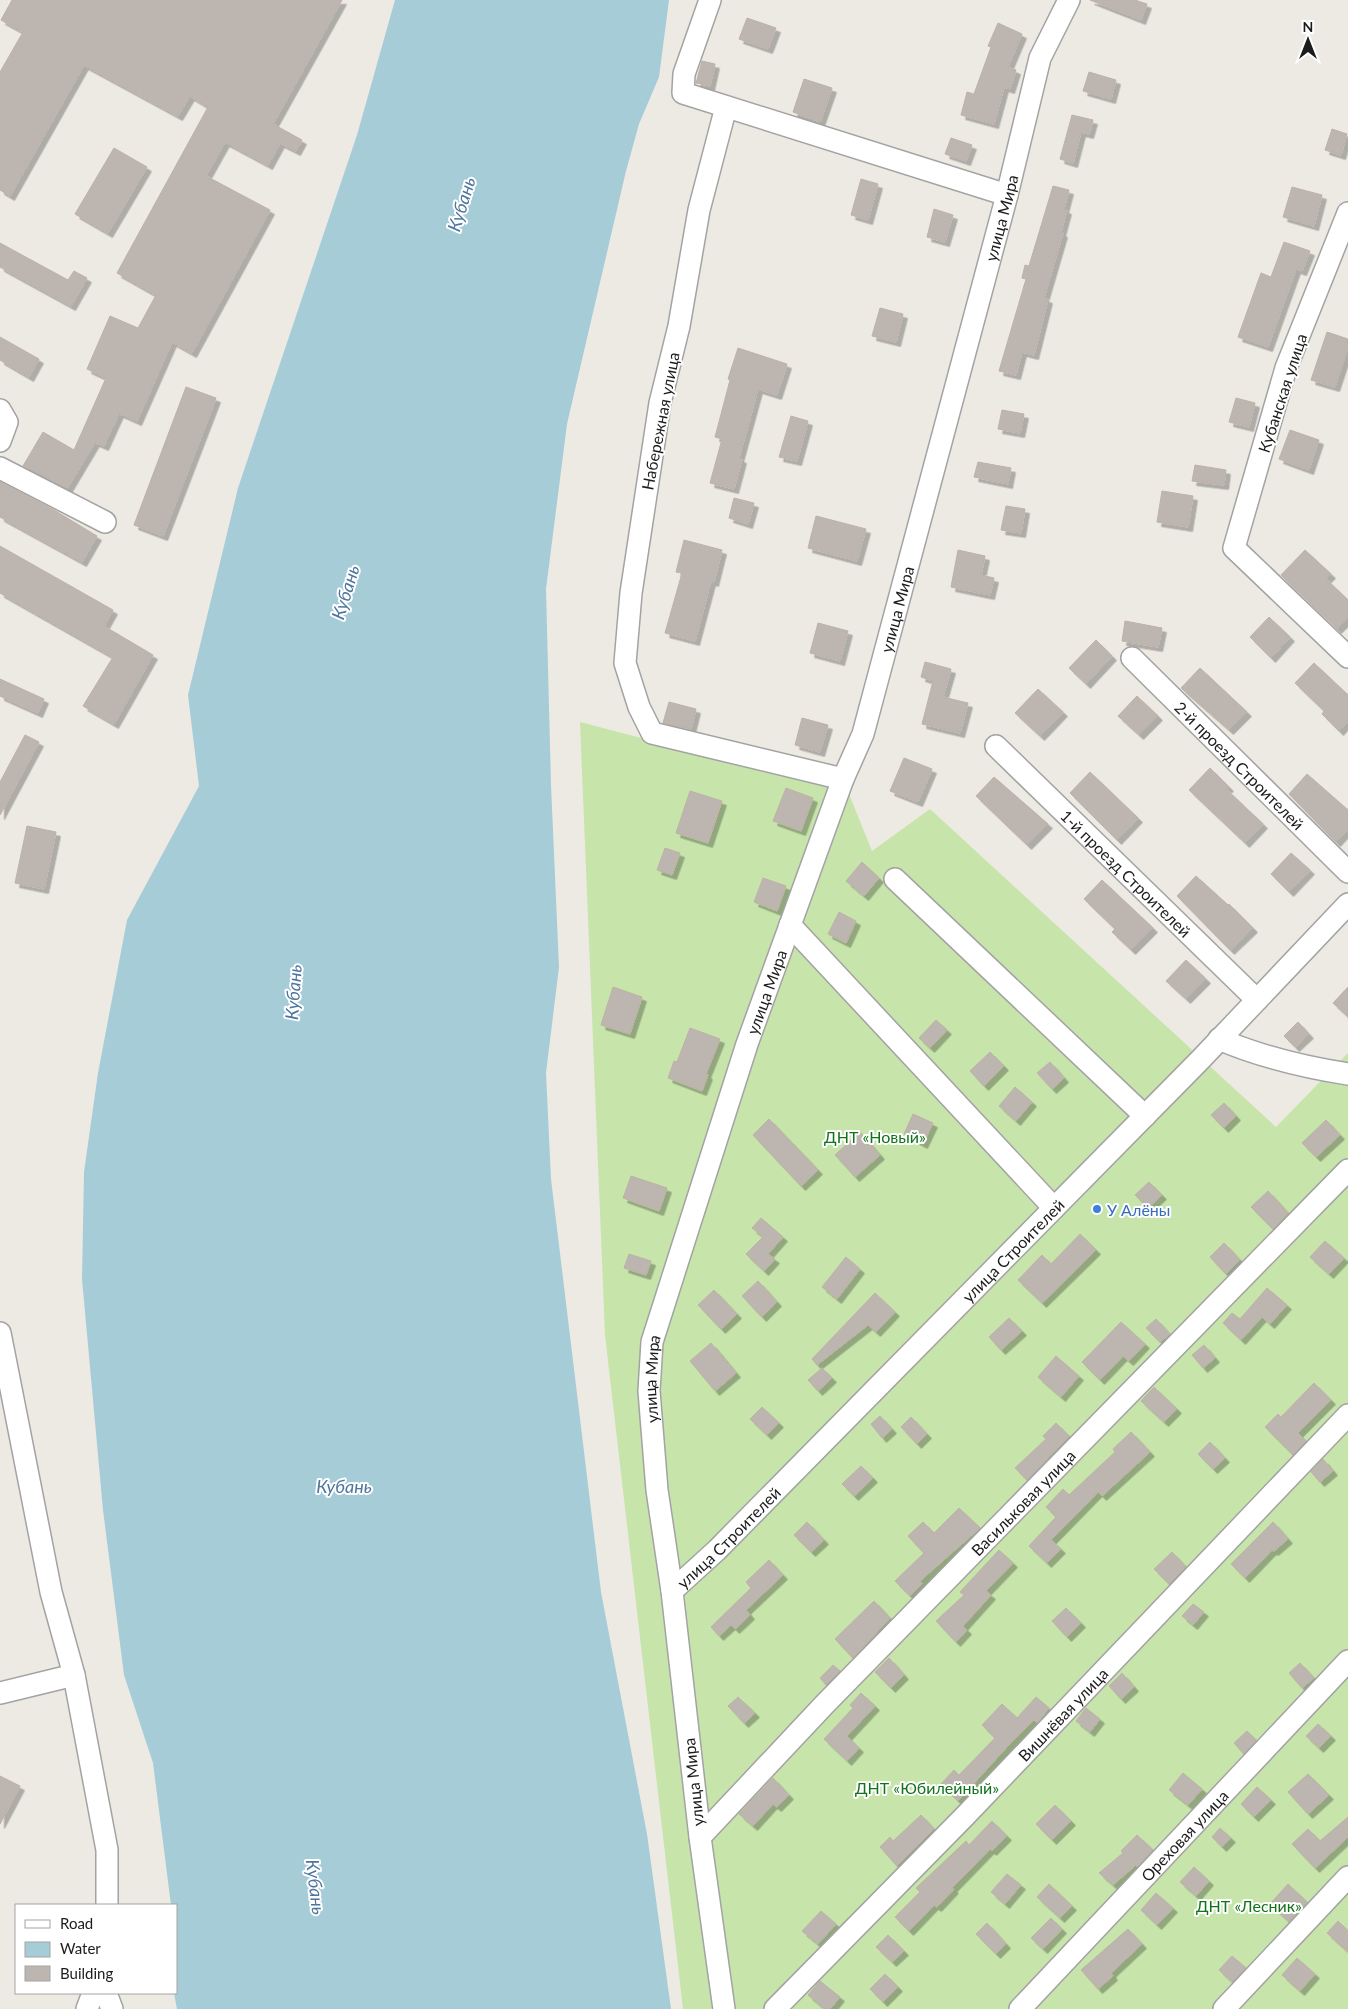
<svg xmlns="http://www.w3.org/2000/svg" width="1348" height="2009" viewBox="0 0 1348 2009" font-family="Lato,sans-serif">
  <defs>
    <filter id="shadow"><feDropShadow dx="4.5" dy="4.5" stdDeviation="0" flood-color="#0004"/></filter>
  </defs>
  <rect width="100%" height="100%" fill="#edeae3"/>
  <polygon fill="#c7e4ab" points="580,722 821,785 843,779 872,851 930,809 1276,1127 1348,1053 1348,2009 683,2009 605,1335"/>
  <polygon fill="#a6ccd8" points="395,0 669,0 659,77 639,124 626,171 567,424 546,589 551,785 559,967 546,1073 551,1179 601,1592 647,1834 671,2009 177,2009 174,1993 176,1993 176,1905 171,1905 153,1763 124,1675 103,1510 82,1279 84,1172 98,1073 127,920 199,786 188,695 238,488 357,135"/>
  <g fill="#bdb6b0" stroke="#beb1a6" filter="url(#shadow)">
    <polygon points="12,0 342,0 273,124 302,140 296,151 280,143 268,165 225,142 206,176 270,210 192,353 172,342 137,421 119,413 104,446 95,442 67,489 23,466 43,432 74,450 106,378 87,369 110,316 138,328 156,295 117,273 208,107 190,96 178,116 84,65 10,196 0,190 0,72 23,32 1,20"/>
    <polygon points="1090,0 1135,0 1147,4 1141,20"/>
    <polygon points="747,18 776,28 768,49 739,39"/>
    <polygon points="998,23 1022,34 1008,67 1016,70 1010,89 1004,87 994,124 961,115 967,92 974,94 991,47 988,46"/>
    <polygon points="702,61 715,64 710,86 696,83"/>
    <polygon points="1089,72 1116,80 1111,99 1083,91"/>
    <polygon points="804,79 832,88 820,122 793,112"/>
    <polygon points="1072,115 1093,120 1089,134 1081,132 1073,163 1060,159"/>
    <polygon points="1332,129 1347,134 1341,155 1325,150"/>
    <polygon points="951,138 972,145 966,161 945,154"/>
    <polygon points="114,148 147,167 108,233 75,214"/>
    <polygon points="861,179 878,184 868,220 851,215"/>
    <polygon points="1053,186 1069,190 1064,209 1067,210 1061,232 1063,233 1044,298 1048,299 1034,355 1022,352 1016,375 999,371 1026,279 1022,278 1025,265 1029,266"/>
    <polygon points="1292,187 1322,195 1314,226 1283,217"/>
    <polygon points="934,209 953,215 945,242 927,237"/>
    <polygon points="1284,242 1310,251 1302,271 1296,269 1268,347 1238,337 1261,273 1271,277"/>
    <polygon points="0,243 68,280 74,271 87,278 71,306 0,267"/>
    <polygon points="880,308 903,314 896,342 872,336"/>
    <polygon points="1327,332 1348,339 1348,348 1335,387 1311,380"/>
    <polygon points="0,337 39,359 29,377 0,360"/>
    <polygon points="738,348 787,364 777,395 758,389 739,458 742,459 734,489 710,483 722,439 715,437 730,380 728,379"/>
    <polygon points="186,387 216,398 163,536 134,525"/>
    <polygon points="1236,398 1255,403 1249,427 1229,422"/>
    <polygon points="1002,410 1024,414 1020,433 998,429"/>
    <polygon points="791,416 808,421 797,461 779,457"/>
    <polygon points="1290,430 1319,440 1309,470 1279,459"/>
    <polygon points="978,462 1011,468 1008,484 974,477"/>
    <polygon points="1195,465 1226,470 1224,485 1192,481"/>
    <polygon points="0,482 54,510 97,536 82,562 0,517"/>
    <polygon points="1162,491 1193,496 1188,527 1157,522"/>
    <polygon points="734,498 754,503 748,524 729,518"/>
    <polygon points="1006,506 1025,509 1021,533 1001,530"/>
    <polygon points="816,516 866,529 857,561 808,548"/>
    <polygon points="684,540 722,550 714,582 711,581 695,641 665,633 682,573 676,572"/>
    <polygon points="0,546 113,610 104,626 153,655 114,724 83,706 113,657 0,593"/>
    <polygon points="958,550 985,556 981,575 994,578 990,595 951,587"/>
    <polygon points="1305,550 1331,574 1326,579 1348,600 1348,618 1337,629 1281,575"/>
    <polygon points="1269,617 1290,637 1271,658 1250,637"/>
    <polygon points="1125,621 1162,628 1158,647 1122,641"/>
    <polygon points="818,623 848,631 840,661 810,653"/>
    <polygon points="1096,640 1112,656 1086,684 1069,668"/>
    <polygon points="925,662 951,669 943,697 968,703 960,733 922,724 933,681 921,677"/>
    <polygon points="1314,663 1348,695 1348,721 1339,731 1322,714 1324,711 1295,683"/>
    <polygon points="1200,668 1247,712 1229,730 1181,688"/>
    <polygon points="0,679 44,699 38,713 0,696"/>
    <polygon points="1038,689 1063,712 1040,736 1015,713"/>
    <polygon points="1137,696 1158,716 1139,735 1118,716"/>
    <polygon points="669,702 696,709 691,729 663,723"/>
    <polygon points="802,718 828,725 820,752 795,745"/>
    <polygon points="25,735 39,742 0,815 0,782"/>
    <polygon points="904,758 932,769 918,802 890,791"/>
    <polygon points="1210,768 1229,787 1226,789 1263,824 1245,843 1189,790"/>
    <polygon points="1090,772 1138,818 1117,840 1070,793"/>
    <polygon points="1307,774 1348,810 1348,829 1336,842 1289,794"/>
    <polygon points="994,777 1048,824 1027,845 976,796"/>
    <polygon points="786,788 813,798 801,831 773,821"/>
    <polygon points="690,791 722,801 708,843 676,833"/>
    <polygon points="27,826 56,832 44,889 15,883"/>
    <polygon points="665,848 680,853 672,875 657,870"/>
    <polygon points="1291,853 1310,870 1289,892 1271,874"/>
    <polygon points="862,862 879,878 864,896 846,881"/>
    <polygon points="1196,876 1228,905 1229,904 1253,928 1230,950 1177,896"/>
    <polygon points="763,878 786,886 777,911 754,902"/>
    <polygon points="1102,880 1153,928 1131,950 1112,932 1115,929 1084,899"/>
    <polygon points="839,912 856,921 846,943 828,934"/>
    <polygon points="1186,960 1206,979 1186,999 1166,981"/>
    <polygon points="613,987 642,997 630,1034 601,1025"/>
    <polygon points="1348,987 1348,1017 1333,1003"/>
    <polygon points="936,1020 947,1030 930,1048 919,1038"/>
    <polygon points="1298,1022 1309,1034 1295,1047 1284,1036"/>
    <polygon points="690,1028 720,1039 706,1074 708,1075 702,1091 668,1078 674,1061 677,1062"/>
    <polygon points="990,1052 1004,1066 984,1086 970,1071"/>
    <polygon points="1050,1062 1064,1078 1052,1089 1037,1073"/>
    <polygon points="1015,1087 1032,1102 1016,1121 999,1106"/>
    <polygon points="1224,1103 1236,1116 1224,1128 1211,1115"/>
    <polygon points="913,1114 933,1123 923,1144 904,1134"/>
    <polygon points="769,1119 818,1170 801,1186 753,1135"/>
    <polygon points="1326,1120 1340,1135 1316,1157 1302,1143"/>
    <polygon points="860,1132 880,1155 855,1177 835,1155"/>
    <polygon points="631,1176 667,1188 659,1211 623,1198"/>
    <polygon points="1149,1182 1162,1195 1148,1208 1135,1195"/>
    <polygon points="1268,1191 1288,1213 1273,1229 1251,1207"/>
    <polygon points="761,1218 783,1237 768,1254 775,1259 764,1271 746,1254 763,1237 752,1228"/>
    <polygon points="1080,1234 1096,1250 1042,1303 1018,1280 1042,1255 1051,1264"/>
    <polygon points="1325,1241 1344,1258 1329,1274 1310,1257"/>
    <polygon points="1224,1243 1240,1260 1226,1274 1210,1257"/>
    <polygon points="629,1254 651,1261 646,1275 624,1268"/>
    <polygon points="846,1257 860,1269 837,1299 822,1287"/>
    <polygon points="758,1281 777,1302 762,1317 742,1296"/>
    <polygon points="1267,1288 1287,1305 1270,1324 1262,1317 1241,1340 1223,1323 1232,1313 1240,1319"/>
    <polygon points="714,1290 737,1314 721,1329 698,1305"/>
    <polygon points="875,1293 895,1312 876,1332 868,1325 817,1365 812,1359"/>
    <polygon points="1009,1318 1022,1331 1001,1350 989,1337"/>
    <polygon points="1156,1319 1170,1334 1160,1342 1146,1328"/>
    <polygon points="1121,1322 1145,1344 1129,1361 1123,1356 1100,1380 1082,1362"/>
    <polygon points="711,1343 736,1373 715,1391 690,1361"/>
    <polygon points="1204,1345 1215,1358 1203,1368 1192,1355"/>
    <polygon points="1056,1356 1079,1376 1061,1397 1038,1377"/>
    <polygon points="822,1368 832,1378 818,1391 808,1380"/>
    <polygon points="1314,1383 1331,1400 1298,1433 1306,1441 1293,1455 1265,1427 1278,1414 1281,1417"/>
    <polygon points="1154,1387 1177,1409 1164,1422 1141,1401"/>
    <polygon points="762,1407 779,1423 767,1435 750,1419"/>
    <polygon points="880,1416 892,1429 882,1438 871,1424"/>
    <polygon points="911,1417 927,1434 917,1444 901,1427"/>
    <polygon points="1056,1423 1069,1436 1027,1480 1015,1468 1046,1439 1043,1436"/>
    <polygon points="1131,1432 1150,1452 1102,1496 1098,1492 1051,1540 1061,1549 1047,1563 1029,1546 1056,1517 1046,1507 1063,1489 1069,1495 1115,1452 1113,1449"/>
    <polygon points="1210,1442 1225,1458 1213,1469 1198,1454"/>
    <polygon points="1323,1459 1333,1471 1320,1482 1311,1472"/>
    <polygon points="861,1466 873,1478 854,1496 842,1484"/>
    <polygon points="959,1508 980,1528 920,1581 922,1584 910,1596 895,1581 924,1553 908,1536 923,1522 934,1533"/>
    <polygon points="807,1522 824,1540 811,1552 794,1535"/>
    <polygon points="1273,1522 1288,1539 1274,1551 1272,1550 1245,1578 1231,1564"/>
    <polygon points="999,1550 1013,1563 986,1591 991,1595 963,1626 967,1630 956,1642 936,1621 964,1595 960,1592"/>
    <polygon points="1172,1552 1186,1567 1169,1584 1154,1569"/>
    <polygon points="769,1560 783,1575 746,1610 750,1615 735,1629 731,1625 719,1636 711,1627 751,1588 746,1582"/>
    <polygon points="874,1601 890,1618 853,1658 835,1639"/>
    <polygon points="1193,1604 1204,1612 1193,1625 1182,1616"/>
    <polygon points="1066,1608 1081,1623 1067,1637 1052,1621"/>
    <polygon points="889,1658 904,1675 891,1688 875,1672"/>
    <polygon points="1300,1663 1314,1678 1302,1688 1289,1673"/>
    <polygon points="833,1665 840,1671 826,1685 820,1678"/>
    <polygon points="1122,1673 1134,1687 1121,1699 1109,1686"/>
    <polygon points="861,1693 875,1706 847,1736 859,1748 847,1761 824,1739 853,1708 850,1705"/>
    <polygon points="738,1697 755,1713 744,1723 728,1706"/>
    <polygon points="1036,1697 1049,1708 1037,1723 1034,1720 1006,1748 958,1801 941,1784 954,1770 959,1775 995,1738 982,1725 1002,1704 1017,1718"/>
    <polygon points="1086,1708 1100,1719 1090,1732 1076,1721"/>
    <polygon points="1318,1724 1331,1736 1319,1748 1306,1736"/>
    <polygon points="1247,1731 1256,1740 1244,1754 1234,1743"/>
    <polygon points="1183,1773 1202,1789 1188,1805 1169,1790"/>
    <polygon points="1308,1774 1329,1795 1308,1814 1288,1792"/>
    <polygon points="0,1776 20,1786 0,1824"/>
    <polygon points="773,1778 789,1795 777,1807 773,1804 753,1826 739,1814"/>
    <polygon points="1257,1787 1271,1800 1254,1817 1241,1804"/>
    <polygon points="1055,1805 1071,1821 1052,1840 1036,1824"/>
    <polygon points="921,1815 934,1829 897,1866 880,1847 890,1837 893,1841"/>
    <polygon points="1348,1817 1348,1837 1315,1868 1292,1844 1308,1829 1320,1841"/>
    <polygon points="992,1821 1007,1836 992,1851 990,1849 952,1888 954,1889 937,1907 934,1905 909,1931 895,1917 920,1892 916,1888 966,1841 969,1845"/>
    <polygon points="1220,1828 1231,1838 1222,1847 1212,1837"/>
    <polygon points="1137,1835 1153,1850 1137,1867 1136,1865 1113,1885 1099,1873 1123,1853 1121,1851"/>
    <polygon points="1194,1867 1209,1881 1196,1896 1180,1882"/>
    <polygon points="1007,1874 1021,1885 1005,1904 991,1892"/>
    <polygon points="1049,1884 1072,1906 1060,1918 1037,1897"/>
    <polygon points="1288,1884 1307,1902 1289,1922 1270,1904"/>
    <polygon points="1156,1893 1173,1908 1157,1925 1141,1910"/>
    <polygon points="821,1911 836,1924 818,1944 802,1931"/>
    <polygon points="1051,1918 1062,1929 1043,1949 1031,1938"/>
    <polygon points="1338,1921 1348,1931 1348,1952 1327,1933"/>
    <polygon points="987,1923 1006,1944 996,1954 976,1934"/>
    <polygon points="1128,1929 1142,1944 1111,1973 1113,1976 1098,1989 1081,1970"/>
    <polygon points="888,1935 904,1951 892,1962 876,1947"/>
    <polygon points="1232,1956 1246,1968 1232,1982 1219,1970"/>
    <polygon points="1297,1958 1315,1974 1300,1991 1282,1975"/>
    <polygon points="885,1974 898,1987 883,2002 870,1989"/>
    <polygon points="820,1981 840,1997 830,2009 825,2009 808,1995"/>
  </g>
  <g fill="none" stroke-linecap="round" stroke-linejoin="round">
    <g stroke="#a3a3a3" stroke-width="24">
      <g id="minor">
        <polyline points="710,0 684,74 683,93 1007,195"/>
        <polyline points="726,107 699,210 679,326 660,403 631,593 625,663 639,707 652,733 843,779"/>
        <polyline points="1348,213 1286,368 1234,548 1348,657"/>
        <polyline points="0,410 7,422 0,441"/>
        <polyline points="0,468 105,522"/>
        <path id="s1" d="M1132 658 1348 872"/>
        <path id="s2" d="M996 746 1257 1000"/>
        <polyline points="895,879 1145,1116"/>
        <polyline points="790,925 1054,1208"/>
        <path d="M1219 1039C1261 1057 1303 1067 1348 1074"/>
        <polyline points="0,1333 51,1592 74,1675 0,1693"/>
        <path id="s3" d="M672 1591 717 1550 1201 1059 1348 904"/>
        <polyline points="74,1675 107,1850 107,1905"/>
        <path id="s4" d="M700 1837 824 1705 1348 1170"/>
        <polyline points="106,1993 112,2009"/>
        <polyline points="87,2009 93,1993"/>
        <path id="s5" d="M724 2009 700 1837 672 1591 657 1490 649 1391 652 1342 747 1044 843 779 863 734 1007 195 1040 58 1069 0"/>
        <path id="s6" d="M775 2009 965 1816 1348 1415"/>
        <path id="s7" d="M1020 2009 1348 1661"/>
        <polyline points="1224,2009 1348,1877"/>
      </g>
    </g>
    <use href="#minor" stroke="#fff" stroke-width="21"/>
  </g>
  <circle fill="#3f7fe0" stroke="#fff" stroke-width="2" cx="1097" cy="1209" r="5"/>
  <g text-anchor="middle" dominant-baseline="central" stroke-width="4" stroke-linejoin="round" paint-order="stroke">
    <g font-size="16" fill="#1c1c1c" stroke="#fff">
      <text stroke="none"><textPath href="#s5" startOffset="1850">улица Мира</textPath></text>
      <text transform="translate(1282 393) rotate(-72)">Кубанская улица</text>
      <text transform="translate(660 421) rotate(-79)">Набережная улица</text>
      <text stroke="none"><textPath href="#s5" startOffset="1445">улица Мира</textPath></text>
      <text stroke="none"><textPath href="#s1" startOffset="152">2-й проезд Строителей</textPath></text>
      <text stroke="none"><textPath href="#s2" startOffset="182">1-й проезд Строителей</textPath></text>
      <text stroke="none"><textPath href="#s5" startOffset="1040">улица Мира</textPath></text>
      <text stroke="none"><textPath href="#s3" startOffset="482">улица Строителей</textPath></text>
      <text stroke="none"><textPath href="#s5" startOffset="635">улица Мира</textPath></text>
      <text stroke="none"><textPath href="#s4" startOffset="465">Васильковая улица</textPath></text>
      <text stroke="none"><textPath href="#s3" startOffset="78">улица Строителей</textPath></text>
      <text stroke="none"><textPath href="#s6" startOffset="412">Вишнёвая улица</textPath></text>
      <text transform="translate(693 1782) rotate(-96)">улица Мира</text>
      <text stroke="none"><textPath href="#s7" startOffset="239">Ореховая улица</textPath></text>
    </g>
    <g font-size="16" fill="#12731b" stroke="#fff">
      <text x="875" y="1136">ДНТ «Новый»</text>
      <text x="927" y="1787">ДНТ «Юбилейный»</text>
      <text x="1249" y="1905">ДНТ «Лесник»</text>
    </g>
    <g font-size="16" fill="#366cbe" stroke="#fff" text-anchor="start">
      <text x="1107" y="1209">У Алёны</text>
    </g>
    <g font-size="18" font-style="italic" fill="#4d759e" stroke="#fff">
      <text transform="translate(461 204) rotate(-73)">Кубань</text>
      <text transform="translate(345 592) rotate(-73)">Кубань</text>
      <text transform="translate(293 992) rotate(-86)">Кубань</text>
      <text x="344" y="1486">Кубань</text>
      <text transform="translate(316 1887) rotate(83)">Кубань</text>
    </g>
  </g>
  <rect x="15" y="1904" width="162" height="90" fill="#ffffff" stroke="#a4a4a4"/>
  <rect x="25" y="1920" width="25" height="8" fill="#ffffff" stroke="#a4a4a4"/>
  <text x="60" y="1929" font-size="15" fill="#1c1c1c">Road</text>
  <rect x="25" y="1942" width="25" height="15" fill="#a6ccd8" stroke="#a4a4a4"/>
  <text x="60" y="1954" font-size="15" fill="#1c1c1c">Water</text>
  <rect x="25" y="1966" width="25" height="15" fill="#bdb6b0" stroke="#a4a4a4"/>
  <text x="60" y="1979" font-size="15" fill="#1c1c1c">Building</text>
  <g transform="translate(1308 40)" stroke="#ffffff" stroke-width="4" paint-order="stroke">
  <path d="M0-4L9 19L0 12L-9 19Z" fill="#1c1c1c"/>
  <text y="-8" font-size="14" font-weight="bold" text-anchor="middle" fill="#1c1c1c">N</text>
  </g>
</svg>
